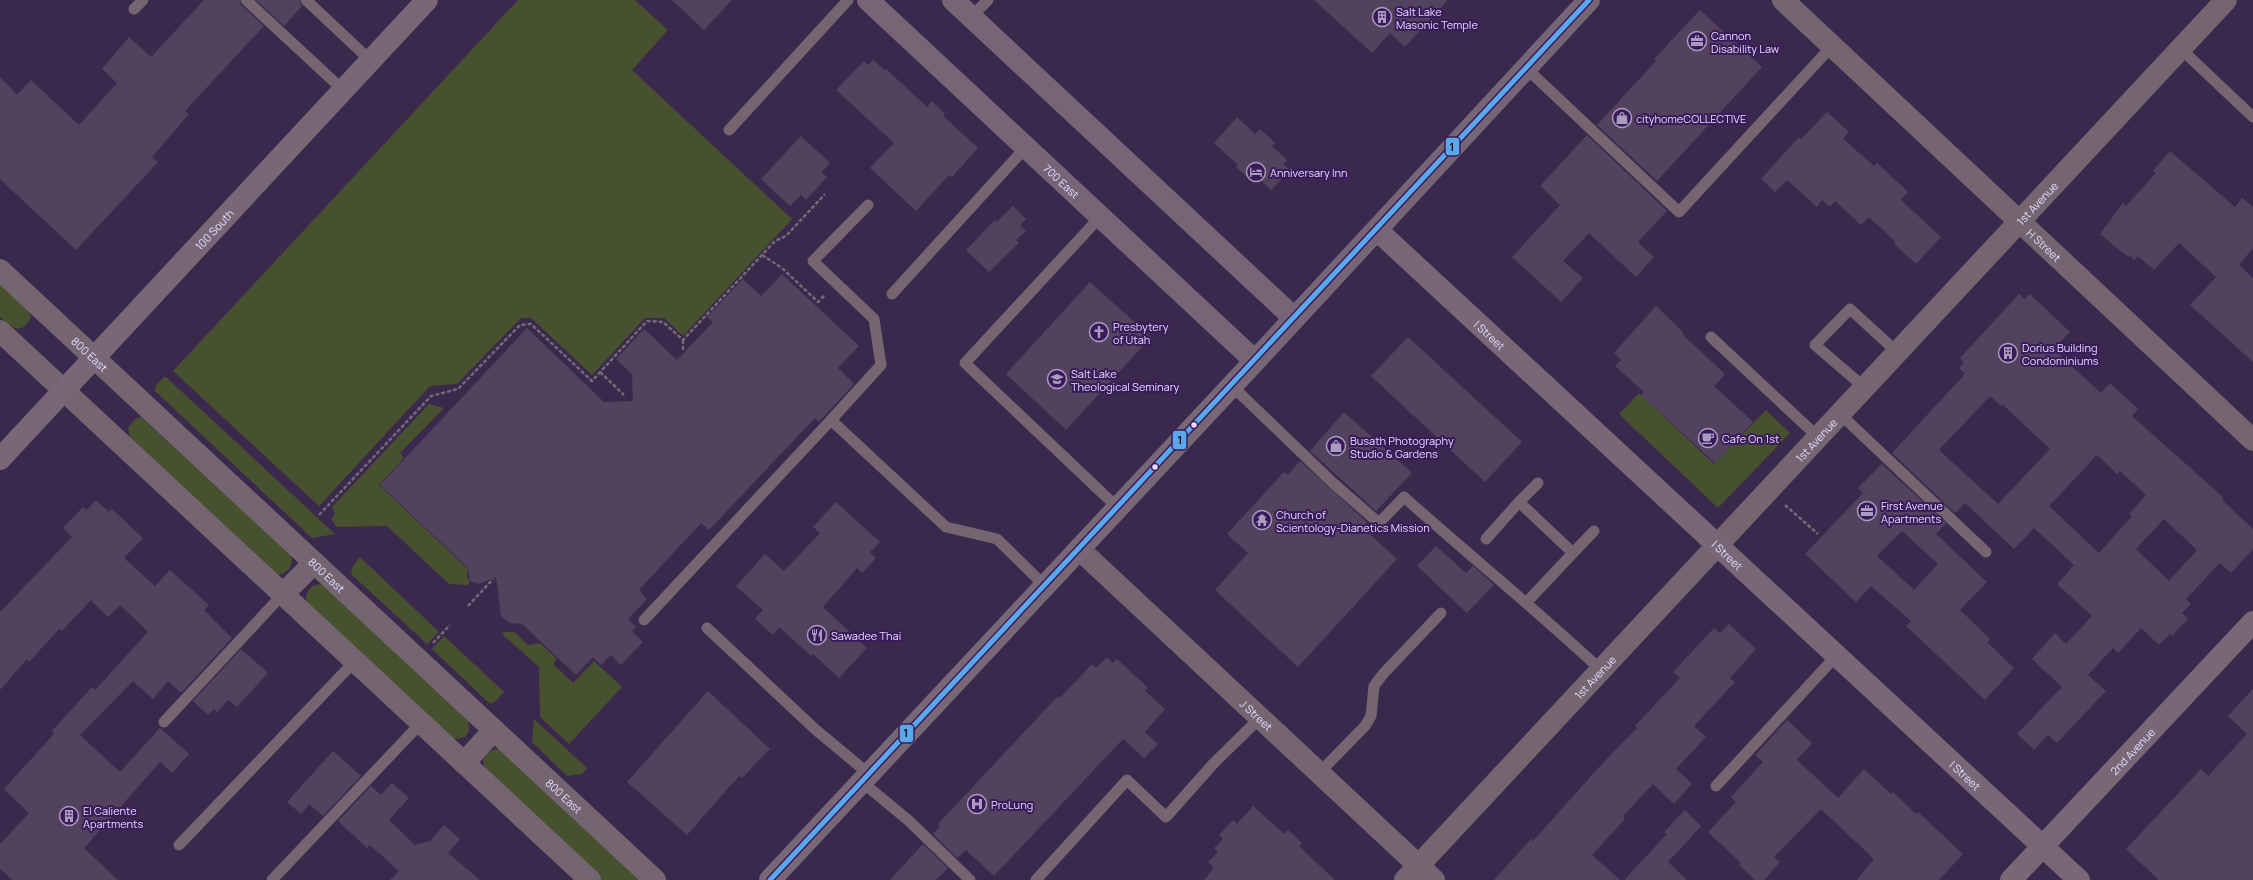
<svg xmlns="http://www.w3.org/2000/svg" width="2253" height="880" viewBox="0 0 2253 880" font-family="Manrope,sans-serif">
  <rect width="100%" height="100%" fill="#3a294c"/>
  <g fill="#48512f">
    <polygon points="518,0 635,0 668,30 632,70 792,219 683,336 664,318 645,318 592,375 531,318 521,318 457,384 430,386 319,506 173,371"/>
    <path d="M0 282 29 311 31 317C22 336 12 328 0 317Z"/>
    <polygon points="164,377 166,377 335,534 312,538 155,391 156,385"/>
    <polygon points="1639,393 1714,464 1766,410 1790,433 1718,508 1619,414"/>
    <polygon points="429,404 444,408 400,453 404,458 379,485 468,569 467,577 470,582 467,585 449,584 387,526 337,527 331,519 335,514 332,507"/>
    <path d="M141 417 290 553C295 563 289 573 278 575L130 438 128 428 135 419Z"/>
    <polygon points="360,557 439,632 427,644 351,574 353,566"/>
    <path d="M320 584 327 587 468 719 469 731 465 737 456 739 450 736 306 602C305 592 310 585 320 584Z"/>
    <polygon points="504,632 515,632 528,645 540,643 557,659 553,664 573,683 594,661 622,687 569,744 540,717 539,667 502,634"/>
    <polygon points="444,636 504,692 496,701 490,704 432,649"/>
    <polygon points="534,719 587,768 582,774 567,776 532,742"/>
    <polygon points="495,749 501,750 642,880 602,880 486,772 483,761 486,754"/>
  </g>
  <g fill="#53425d" fill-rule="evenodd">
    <polygon points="204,0 239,0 241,5 264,26 185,111 189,114 152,157 158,162 76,250 0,179 0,77 17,95 31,80 79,125 117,83 102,69 129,37 151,57"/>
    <polygon points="256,0 299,0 302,6 284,26"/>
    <polygon points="672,0 732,0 704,30"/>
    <polygon points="1314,0 1448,0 1405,47 1390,33 1372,53"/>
    <polygon points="1700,10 1762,67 1657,181 1597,125 1656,61 1654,59"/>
    <polygon points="873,60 885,70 886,69 927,107 932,101 945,114 943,116 978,148 952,177 949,175 916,211 870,168 894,143 836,90 864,61 868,65"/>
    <polygon points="1827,112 1849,132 1843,139 1874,166 1877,163 1908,192 1901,200 1941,237 1916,264 1894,244 1896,242 1869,217 1861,225 1835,201 1830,207 1822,200 1817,207 1787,180 1775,192 1761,179 1799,137 1801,139"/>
    <polygon points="1237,117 1255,134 1260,129 1275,143 1272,146 1287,160 1283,164 1290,170 1271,190 1259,179 1256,182 1253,179 1252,181 1236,167 1238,165 1214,143"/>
    <polygon points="1587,135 1667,211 1638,242 1654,257 1636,277 1589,233 1563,261 1583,278 1561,302 1512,257 1560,205 1540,186"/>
    <polygon points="801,136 830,163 821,172 827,177 806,200 801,195 790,206 761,179"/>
    <polygon points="2170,151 2235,207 2242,198 2253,207 2253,248 2239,265 2253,278 2253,362 2190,305 2216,277 2179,243 2154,270 2138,256 2134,260 2130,256 2128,257 2100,234 2123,203 2126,206 2156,173 2153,171"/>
    <polygon points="1013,206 1026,219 1020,225 1026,231 1016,240 1019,243 989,272 966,250 995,220 997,222"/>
    <polygon points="782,274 859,346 838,368 854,384 819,422 815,418 709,530 701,523 639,590 647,599 628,619 636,627 632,631 643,642 621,665 611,655 601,665 593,657 576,675 522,624 510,623 501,616 496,577 479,584 470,581 468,568 380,485 527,328 604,402 633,401 632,374 616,359 644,329 677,360 713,322 707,317 743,279 761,296"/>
    <polygon points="1090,282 1151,337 1066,430 1006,374"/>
    <path d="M2019 294 2024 299 2030 294 2070 332 2053 349 2101 393 2110 383 2138 409 2132 416 2224 498 2222 500 2253 529V549L2231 573 2220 563 2186 599 2191 604 2182 613 2188 619 2172 636 2170 634 2159 645 2141 628 2118 653 2113 648 2088 675 2106 691 2057 743 2048 735 2034 750 2017 734 2062 687 2032 659 2055 633 2066 644 2092 616 2057 584 2074 565 2034 528 2014 549 1965 503 1955 513 1892 453 1965 374 1959 368 1964 363 1960 358ZM1990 396 2001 406 2002 404 2050 449 1998 504 1939 450ZM2097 455 2117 474 2120 471 2146 495 2129 514 2132 516 2099 553 2049 506ZM2164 519 2197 550 2169 581 2136 549Z"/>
    <polygon points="1656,306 1683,332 1682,334 1725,374 1714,386 1753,422 1715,463 1641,395 1644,392 1615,366 1621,360 1614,353"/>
    <polygon points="1408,337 1522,442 1485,482 1371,376"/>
    <polygon points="1344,412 1412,473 1376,511 1310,451"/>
    <polygon points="1300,461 1367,522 1362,527 1397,559 1298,667 1215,590 1248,553 1227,534 1284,472 1288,475"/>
    <path d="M1882 464 1946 523 1936 534 1987 582 1960 610 1990 639 1987 642 2014 668 1985 700 1906 626 1911 621 1871 586 1856 602 1805 554 1863 493 1858 488ZM1902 531 1938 564 1914 590 1877 556Z"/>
    <polygon points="96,500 109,512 112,509 143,538 124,558 155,586 170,570 209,605 204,610 232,638 183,691 180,692 168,681 153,699 133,681 80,735 120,772 160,728 189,754 172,773 160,762 84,848 118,880 13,880 0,869 0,844 29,813 4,789 54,734 52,731 92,687 95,690 148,632 120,605 108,617 91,600 62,631 59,629 29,662 27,659 0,690 0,612 72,537 63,528 83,507 87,510"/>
    <polygon points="836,502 880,542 870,552 876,558 862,573 857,568 823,607 867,648 839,678 813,654 811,656 779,627 773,635 755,619 763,610 736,586 765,554 784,571 820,533 813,527"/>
    <polygon points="1436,546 1466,573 1473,566 1494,585 1467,613 1417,566"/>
    <polygon points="1729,624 1756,649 1730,678 1735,682 1694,726 1706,737 1676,769 1692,784 1674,804 1653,784 1623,816 1625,819 1592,855 1620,880 1494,880 1531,839 1533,841 1601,765 1637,728 1635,726 1680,678 1673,672 1714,628 1720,633"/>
    <polygon points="241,649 268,673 237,707 228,700 217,712 214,709 208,715 193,701"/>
    <polygon points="1107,657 1113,663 1117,659 1148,688 1145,691 1165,709 1145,732 1158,744 1144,758 1123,739 994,876 966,850 957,858 933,834 940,826 938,824 1058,696 1060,698 1092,664 1096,668"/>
    <polygon points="2253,689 2253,880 2159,880 2126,849 2201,769 2208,776 2247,734 2228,716"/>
    <polygon points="708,691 770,749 742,778 739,776 687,835 627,782"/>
    <polygon points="1787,720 1812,743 1797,760 1838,798 1864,769 1891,794 1893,792 1916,814 1918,812 1963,854 1939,880 1857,880 1874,859 1821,809 1774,857 1780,862 1764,880 1755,880 1739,865 1741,863 1708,832 1736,802 1731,797 1763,762 1755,755"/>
    <polygon points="333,751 361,776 323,816 309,804 301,814 287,802"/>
    <polygon points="392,783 409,798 389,820 415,845 430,841 444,825 460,839 448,853 480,880 390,880 399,871 370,845 367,848 338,821 371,786 381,795"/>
    <polygon points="1253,806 1284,834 1288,830 1302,843 1299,846 1335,880 1204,880 1214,868 1208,862 1218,852 1214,848 1223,839 1219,835 1233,820 1237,824"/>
    <polygon points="1685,810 1701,826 1668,862 1687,880 1624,880 1667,834 1664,832"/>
    <polygon points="923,844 948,868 936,880 890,880"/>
  </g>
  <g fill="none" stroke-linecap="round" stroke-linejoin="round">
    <g stroke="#766a76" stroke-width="2.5" stroke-dasharray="4 2" stroke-linecap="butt">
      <polyline points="762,255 782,268 818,302 825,295"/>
      <polyline points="683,340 683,350"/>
      <polyline points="600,372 624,395"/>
      <polyline points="1785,505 1818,534"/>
      <polyline points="319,515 431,396 458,389 520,325 531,324 592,381 647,321 663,322 683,340 775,241 786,236 825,194"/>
      <polyline points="468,606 493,579"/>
      <polyline points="433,643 450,625"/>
    </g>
    <g stroke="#746571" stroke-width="11">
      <polyline points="246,0 343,90"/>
      <polyline points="306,0 371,61"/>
      <polyline points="134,9 143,0"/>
      <polyline points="971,17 988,0"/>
      <polyline points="2181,49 2253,117"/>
      <polyline points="1526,68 1679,212 1832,46"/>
      <polyline points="729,130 848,0"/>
      <polyline points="1100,217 965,363 1118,508"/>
      <polyline points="892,294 1026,147"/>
      <polyline points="1711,337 1818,437"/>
      <path d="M1232 386 1333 483 1379 523 1404 497C1470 556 1538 611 1602 671"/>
      <polyline points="1864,387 1815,345 1850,309 1897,352"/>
      <polyline points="1840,414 1986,552"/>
      <polyline points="831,420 881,365 874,319 813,261 868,205"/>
      <polyline points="1486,539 1519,502"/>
      <polyline points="1573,553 1594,531"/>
      <polyline points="1526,603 1573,553 1519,502 1538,483"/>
      <polyline points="644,620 831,420 946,527 997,539 1045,586"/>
      <polyline points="707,628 816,730 869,774"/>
      <polyline points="164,722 283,594"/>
      <polyline points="1319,773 1365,726 1371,716 1374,686 1383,674 1441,613"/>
      <polyline points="862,782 908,820 970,880"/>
      <polyline points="1716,786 1837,655"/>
      <polyline points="179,845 355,661"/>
      <polyline points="272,880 421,723"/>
      <polyline points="1036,880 1127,780 1166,817 1213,764 1260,718"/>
    </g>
    <g stroke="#746571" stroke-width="22">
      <path id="s1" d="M1783 0 2253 440"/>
      <path id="s2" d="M0 270 655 880"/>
      <polyline points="0,331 590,880"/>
      <path id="s3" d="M1079 549 1434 880"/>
      <polyline points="283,594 314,563"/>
      <polyline points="464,763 494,730"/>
      <path id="s4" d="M1405 880 2226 0"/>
    </g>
    <g stroke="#786777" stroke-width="22">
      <path id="s5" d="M1377 230 2079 880"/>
      <path id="s6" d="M0 459 427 0"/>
      <polyline points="770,880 1255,361"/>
      <path id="s7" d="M2011 880 2253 622"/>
    </g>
    <g stroke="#766577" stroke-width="22">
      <path id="s8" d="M868 0 1255 361 1589 0"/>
      <polyline points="953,0 1294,318"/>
    </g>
    <g stroke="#3a1b5a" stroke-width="8">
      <polyline id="bus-1" points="770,880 1589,0"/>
    </g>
    <use href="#bus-1" stroke="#5aa8eb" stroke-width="5"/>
  </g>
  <defs>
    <g id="building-ring" transform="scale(1)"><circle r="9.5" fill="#3a1b5a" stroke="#aa9bc0" stroke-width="1.5"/><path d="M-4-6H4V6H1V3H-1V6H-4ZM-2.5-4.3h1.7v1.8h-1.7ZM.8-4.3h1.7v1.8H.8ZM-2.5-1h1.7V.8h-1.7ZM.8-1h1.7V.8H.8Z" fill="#aa9bc0"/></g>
    <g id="office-ring" transform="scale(1)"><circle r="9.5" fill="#3a1b5a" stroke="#aa9bc0" stroke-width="1.5"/><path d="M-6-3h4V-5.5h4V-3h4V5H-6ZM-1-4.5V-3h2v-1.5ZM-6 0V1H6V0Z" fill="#aa9bc0"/></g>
    <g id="shop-ring" transform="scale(1)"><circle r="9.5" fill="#3a1b5a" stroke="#aa9bc0" stroke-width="1.5"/><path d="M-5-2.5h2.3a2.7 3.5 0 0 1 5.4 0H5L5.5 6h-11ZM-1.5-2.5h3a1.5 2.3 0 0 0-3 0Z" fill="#aa9bc0"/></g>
    <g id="hotel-ring" transform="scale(1)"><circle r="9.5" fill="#3a1b5a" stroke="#aa9bc0" stroke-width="1.5"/><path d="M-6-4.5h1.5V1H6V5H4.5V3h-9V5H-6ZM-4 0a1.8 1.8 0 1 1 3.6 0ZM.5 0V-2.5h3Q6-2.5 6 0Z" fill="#aa9bc0"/></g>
    <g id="church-ring" transform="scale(1)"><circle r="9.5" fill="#3a1b5a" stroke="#aa9bc0" stroke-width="1.5"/><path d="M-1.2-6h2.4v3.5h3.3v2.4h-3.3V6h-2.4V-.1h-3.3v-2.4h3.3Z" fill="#aa9bc0"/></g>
    <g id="school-ring" transform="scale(1)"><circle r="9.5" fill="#3a1b5a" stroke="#aa9bc0" stroke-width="1.5"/><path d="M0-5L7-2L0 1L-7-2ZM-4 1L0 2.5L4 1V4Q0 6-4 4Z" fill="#aa9bc0"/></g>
    <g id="cafe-ring" transform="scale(1)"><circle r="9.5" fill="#3a1b5a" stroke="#aa9bc0" stroke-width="1.5"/><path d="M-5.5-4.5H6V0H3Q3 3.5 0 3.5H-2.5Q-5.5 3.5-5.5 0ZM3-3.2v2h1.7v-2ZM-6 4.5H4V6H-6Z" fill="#aa9bc0"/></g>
    <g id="temple-ring" transform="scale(1)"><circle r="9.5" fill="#3a1b5a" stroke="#aa9bc0" stroke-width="1.5"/><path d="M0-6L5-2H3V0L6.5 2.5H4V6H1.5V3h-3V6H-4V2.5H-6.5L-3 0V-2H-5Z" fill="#aa9bc0"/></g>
    <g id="restaurant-ring" transform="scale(1)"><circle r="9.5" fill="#3a1b5a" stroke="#aa9bc0" stroke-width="1.5"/><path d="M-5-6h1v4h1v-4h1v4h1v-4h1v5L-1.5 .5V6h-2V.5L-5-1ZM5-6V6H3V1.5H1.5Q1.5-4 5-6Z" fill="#aa9bc0"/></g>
    <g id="hospital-ring" transform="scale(1)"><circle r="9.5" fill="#3a1b5a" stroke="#aa9bc0" stroke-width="1.5"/><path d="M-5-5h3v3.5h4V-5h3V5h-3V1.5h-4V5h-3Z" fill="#aa9bc0"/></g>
  </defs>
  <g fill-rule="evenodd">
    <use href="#building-ring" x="1382" y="17"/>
    <use href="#office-ring" x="1697" y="41"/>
    <use href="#shop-ring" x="1622" y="118"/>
    <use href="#hotel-ring" x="1256" y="172"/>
    <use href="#church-ring" x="1099" y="332"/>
    <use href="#building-ring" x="2008" y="353"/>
    <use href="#school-ring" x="1057" y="379"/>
    <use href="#cafe-ring" x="1708" y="438"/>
    <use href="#shop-ring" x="1336" y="446"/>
    <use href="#office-ring" x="1867" y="511"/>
    <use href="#temple-ring" x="1262" y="520"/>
    <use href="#restaurant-ring" x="817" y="635"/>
    <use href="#hospital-ring" x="977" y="804"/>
    <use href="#building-ring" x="69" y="816"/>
  </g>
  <g fill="#e6d8ff" stroke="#3a1b5a" stroke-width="1.5">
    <circle cx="1194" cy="425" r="3.5"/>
    <circle cx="1155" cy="467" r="3.5"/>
  </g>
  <g text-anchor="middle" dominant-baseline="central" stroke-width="4" stroke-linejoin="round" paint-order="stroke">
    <g font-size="11" fill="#e6d8ff" stroke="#3a1b5a" text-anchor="start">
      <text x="1396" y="11">Salt Lake<tspan x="1396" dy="13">Masonic Temple</tspan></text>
      <text x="1711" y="35">Cannon<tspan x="1711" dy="13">Disability Law</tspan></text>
      <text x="1636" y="118">cityhomeCOLLECTIVE</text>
      <text x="1270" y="172">Anniversary Inn</text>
      <text x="1113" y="326">Presbytery<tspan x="1113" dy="13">of Utah</tspan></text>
      <text x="2022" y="347">Dorius Building<tspan x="2022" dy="13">Condominiums</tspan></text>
      <text x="1071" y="373">Salt Lake<tspan x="1071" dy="13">Theological Seminary</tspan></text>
      <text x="1722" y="438">Cafe On 1st</text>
      <text x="1350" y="440">Busath Photography<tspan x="1350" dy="13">Studio &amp; Gardens</tspan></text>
      <text x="1881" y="505">First Avenue<tspan x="1881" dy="13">Apartments</tspan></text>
      <text x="1276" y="514">Church of<tspan x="1276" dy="13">Scientology-Dianetics Mission</tspan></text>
      <text x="831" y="635">Sawadee Thai</text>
      <text x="991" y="804">ProLung</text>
      <text x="83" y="810">El Caliente<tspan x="83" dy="13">Apartments</tspan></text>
    </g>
    <g font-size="11" fill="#e6d8ff" stroke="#3a1b5a">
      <text stroke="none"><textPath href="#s8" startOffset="265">700 East</textPath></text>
      <text stroke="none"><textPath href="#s4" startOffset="926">1st Avenue</textPath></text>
      <text stroke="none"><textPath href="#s6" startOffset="314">100 South</textPath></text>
      <text stroke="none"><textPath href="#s1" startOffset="358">H Street</textPath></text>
      <text stroke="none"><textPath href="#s5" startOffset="154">I Street</textPath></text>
      <text stroke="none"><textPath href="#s2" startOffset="123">800 East</textPath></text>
      <text stroke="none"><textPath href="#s4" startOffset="602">1st Avenue</textPath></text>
      <text stroke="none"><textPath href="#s5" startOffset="478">I Street</textPath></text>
      <text stroke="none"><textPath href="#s2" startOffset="447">800 East</textPath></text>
      <text stroke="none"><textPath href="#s4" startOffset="278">1st Avenue</textPath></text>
      <text stroke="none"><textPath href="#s3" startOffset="243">J Street</textPath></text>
      <text stroke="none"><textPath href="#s7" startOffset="177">2nd Avenue</textPath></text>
      <text stroke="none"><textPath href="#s5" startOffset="802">I Street</textPath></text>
      <text stroke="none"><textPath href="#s2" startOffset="771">800 East</textPath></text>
    </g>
  </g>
  <g stroke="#3a1b5a" stroke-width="1.5">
    <rect x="1445" y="137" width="15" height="19" rx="4" fill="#5aa8eb"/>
    <rect x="1172" y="430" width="15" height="20" rx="4" fill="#5aa8eb"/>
    <rect x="899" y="724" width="15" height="19" rx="4" fill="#5aa8eb"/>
  </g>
  <g font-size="11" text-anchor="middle" font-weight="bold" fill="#111">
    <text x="1452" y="151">1</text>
    <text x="1180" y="444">1</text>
    <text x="906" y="737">1</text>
  </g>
</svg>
